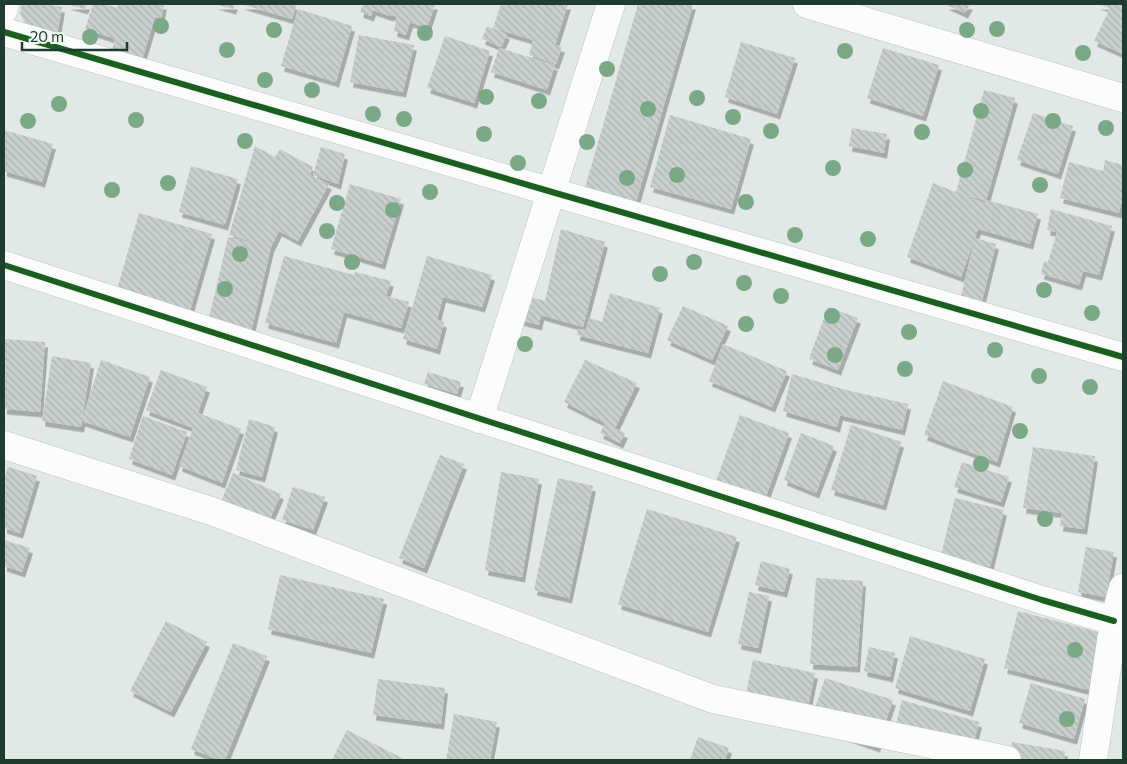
<svg xmlns="http://www.w3.org/2000/svg" width="1127" height="764" viewBox="0 0 1127 764" font-family="Commissioner,sans-serif">
  <defs>
    <pattern id="building-back-hatch" width="6" height="6" patternUnits="userSpaceOnUse" patternTransform="scale(1.25)"><rect width="6" height="6" fill="#c9cfcc"/><path d="M-1 5l2 2M0 0l6 6M5-1l2 2" fill="none" stroke="#acb3b0"/></pattern>
    <filter id="shadow"><feDropShadow dx="3" dy="5.5" stdDeviation="0" flood-color="#0004"/></filter>
  </defs>
  <rect width="100%" height="100%" fill="#e2e8e5"/>
  <g fill="url(#building-back-hatch)" filter="url(#shadow)">
    <polygon points="22,4 43,4 62,7 57,35 26,25 20,13"/>
    <polygon points="67,4 87,4 85,9"/>
    <polygon points="93,4 104,4 117,8 118,4 164,4 161,19 155,17 142,60 112,51 115,39 85,29"/>
    <polygon points="215,4 235,4 233,9"/>
    <polygon points="241,4 297,4 292,19"/>
    <polygon points="363,4 435,4 427,28 410,22 406,35 394,31 397,17 391,15 390,16 373,10 371,16 360,12"/>
    <polygon points="501,4 568,4 555,45 562,47 556,64 529,55 533,40 493,28"/>
    <polygon points="638,4 693,4 635,206 584,191"/>
    <polygon points="945,4 970,4 965,13"/>
    <polygon points="1097,4 1123,4 1123,54 1094,41 1110,8"/>
    <polygon points="298,9 352,26 336,82 281,66"/>
    <polygon points="487,26 507,34 501,47 482,39"/>
    <polygon points="359,35 414,45 403,92 350,82"/>
    <polygon points="445,36 490,51 474,103 427,88"/>
    <polygon points="741,42 795,58 777,114 725,97"/>
    <polygon points="499,48 555,65 547,90 491,72"/>
    <polygon points="883,48 939,65 923,116 867,98"/>
    <polygon points="984,90 1015,98 986,201 961,194 985,203 986,200 1038,214 1030,244 978,229 961,277 907,257 933,183 956,192"/>
    <polygon points="1033,113 1073,126 1058,174 1017,160"/>
    <polygon points="670,115 751,139 731,209 650,187"/>
    <polygon points="852,128 887,134 884,153 849,146"/>
    <polygon points="4,130 53,144 42,182 4,171"/>
    <polygon points="255,146 275,157 280,149 313,167 310,175 329,184 298,241 279,231 271,247 249,341 206,331 228,237 263,245 229,235"/>
    <polygon points="321,147 345,154 338,184 313,175"/>
    <polygon points="1105,160 1123,165 1123,195 1119,213 1060,198 1069,162 1103,171"/>
    <polygon points="191,166 238,179 225,225 179,212"/>
    <polygon points="350,184 401,199 382,264 331,249"/>
    <polygon points="1051,209 1112,226 1099,275 1083,271 1079,285 1041,274 1044,261 1048,262 1057,232 1047,230"/>
    <polygon points="139,213 212,234 189,314 116,293"/>
    <polygon points="561,229 605,242 583,327 541,315 539,325 520,320 528,296 545,301"/>
    <polygon points="975,238 996,244 981,305 960,300"/>
    <polygon points="284,256 354,275 355,272 391,281 386,296 409,302 401,328 344,312 336,343 265,323"/>
    <polygon points="427,256 492,275 482,307 443,297 437,320 444,322 437,349 403,339"/>
    <polygon points="610,293 660,308 648,353 577,335 578,329 586,330 589,318 602,322"/>
    <polygon points="683,306 728,326 712,360 667,340"/>
    <polygon points="828,307 858,318 838,370 809,359"/>
    <polygon points="4,339 45,342 40,412 4,409"/>
    <polygon points="723,344 787,371 772,407 709,381"/>
    <polygon points="52,356 91,363 82,420 101,360 150,377 130,437 82,421 81,427 42,421"/>
    <polygon points="585,360 637,383 615,428 625,433 620,443 600,433 605,423 564,402"/>
    <polygon points="161,370 207,387 198,413 241,429 222,483 179,466 193,428 146,410"/>
    <polygon points="428,372 461,382 457,394 424,384"/>
    <polygon points="792,374 846,390 908,404 902,430 840,415 837,427 783,411"/>
    <polygon points="943,381 1013,407 997,462 924,435"/>
    <polygon points="740,415 789,433 764,502 715,484"/>
    <polygon points="143,416 187,432 172,475 129,459"/>
    <polygon points="249,419 275,427 262,477 236,470"/>
    <polygon points="851,425 901,442 883,505 831,490"/>
    <polygon points="801,433 834,446 816,493 784,480"/>
    <polygon points="1033,447 1095,456 1084,529 1060,526 1062,513 1023,508"/>
    <polygon points="440,455 464,464 424,568 399,558"/>
    <polygon points="962,462 1009,477 1001,502 954,487"/>
    <polygon points="8,467 37,476 20,533 4,528 4,480"/>
    <polygon points="501,472 539,479 522,577 485,570"/>
    <polygon points="233,473 281,494 264,532 217,511"/>
    <polygon points="558,478 593,486 569,598 534,590"/>
    <polygon points="293,487 325,497 313,530 282,520"/>
    <polygon points="955,498 1004,510 990,567 941,555"/>
    <polygon points="647,509 737,537 708,632 618,604"/>
    <polygon points="4,540 30,548 22,572 4,566"/>
    <polygon points="1086,547 1114,552 1106,597 1078,592"/>
    <polygon points="761,561 790,569 784,592 755,585"/>
    <polygon points="280,575 384,599 371,653 268,629"/>
    <polygon points="816,578 863,581 857,667 810,664"/>
    <polygon points="749,592 769,596 758,648 738,644"/>
    <polygon points="1018,611 1102,633 1088,690 1004,668"/>
    <polygon points="166,621 207,642 171,712 130,691"/>
    <polygon points="910,636 985,659 970,711 895,688"/>
    <polygon points="233,643 267,656 225,760 219,760 191,749"/>
    <polygon points="869,647 895,653 890,677 864,671"/>
    <polygon points="753,660 815,673 806,716 744,703"/>
    <polygon points="825,678 893,700 877,747 810,724"/>
    <polygon points="378,679 445,688 441,724 373,715"/>
    <polygon points="1031,683 1085,699 1074,739 1019,723"/>
    <polygon points="902,700 979,722 972,749 895,728"/>
    <polygon points="454,714 497,722 490,760 446,760"/>
    <polygon points="347,730 406,760 332,760"/>
    <polygon points="698,737 729,748 725,760 690,760"/>
    <polygon points="1012,742 1065,751 1064,760 1009,760"/>
  </g>
  <g fill="none" stroke-linecap="round" stroke-linejoin="round">
    <g stroke="#bfc5c2" stroke-width="29">
      <g id="minor">
        <polyline points="807,4 1123,98"/>
        <polyline points="4,9 5,4"/>
        <polyline points="4,32 552,192 1123,357"/>
        <polyline points="4,265 1042,600 1114,621"/>
        <polyline points="479,419 611,4"/>
        <polyline points="4,445 211,511 713,699 1007,760"/>
        <polyline points="1093,760 1114,621 1123,588"/>
      </g>
    </g>
    <use href="#minor" stroke="#fbfcfb" stroke-width="28"/>
    <g stroke="#eff8f2" stroke-width="9">
      <g id="cycleway">
        <polyline points="4,32 552,192 1123,357"/>
        <polyline points="4,265 1042,600 1114,621"/>
      </g>
    </g>
    <use href="#cycleway" stroke="#1b5e20" stroke-width="6"/>
  </g>
  <g fill="#7ba988">
    <circle cx="161" cy="26" r="8"/>
    <circle cx="997" cy="29" r="8"/>
    <circle cx="274" cy="30" r="8"/>
    <circle cx="967" cy="30" r="8"/>
    <circle cx="425" cy="33" r="8"/>
    <circle cx="90" cy="37" r="8"/>
    <circle cx="227" cy="50" r="8"/>
    <circle cx="845" cy="51" r="8"/>
    <circle cx="1083" cy="53" r="8"/>
    <circle cx="607" cy="69" r="8"/>
    <circle cx="265" cy="80" r="8"/>
    <circle cx="312" cy="90" r="8"/>
    <circle cx="486" cy="97" r="8"/>
    <circle cx="697" cy="98" r="8"/>
    <circle cx="539" cy="101" r="8"/>
    <circle cx="59" cy="104" r="8"/>
    <circle cx="648" cy="109" r="8"/>
    <circle cx="981" cy="111" r="8"/>
    <circle cx="373" cy="114" r="8"/>
    <circle cx="733" cy="117" r="8"/>
    <circle cx="404" cy="119" r="8"/>
    <circle cx="136" cy="120" r="8"/>
    <circle cx="28" cy="121" r="8"/>
    <circle cx="1053" cy="121" r="8"/>
    <circle cx="1106" cy="128" r="8"/>
    <circle cx="771" cy="131" r="8"/>
    <circle cx="922" cy="132" r="8"/>
    <circle cx="484" cy="134" r="8"/>
    <circle cx="245" cy="141" r="8"/>
    <circle cx="587" cy="142" r="8"/>
    <circle cx="518" cy="163" r="8"/>
    <circle cx="833" cy="168" r="8"/>
    <circle cx="965" cy="170" r="8"/>
    <circle cx="677" cy="175" r="8"/>
    <circle cx="627" cy="178" r="8"/>
    <circle cx="168" cy="183" r="8"/>
    <circle cx="1040" cy="185" r="8"/>
    <circle cx="112" cy="190" r="8"/>
    <circle cx="430" cy="192" r="8"/>
    <circle cx="746" cy="202" r="8"/>
    <circle cx="337" cy="203" r="8"/>
    <circle cx="393" cy="210" r="8"/>
    <circle cx="327" cy="231" r="8"/>
    <circle cx="795" cy="235" r="8"/>
    <circle cx="868" cy="239" r="8"/>
    <circle cx="240" cy="254" r="8"/>
    <circle cx="352" cy="262" r="8"/>
    <circle cx="694" cy="262" r="8"/>
    <circle cx="660" cy="274" r="8"/>
    <circle cx="744" cy="283" r="8"/>
    <circle cx="225" cy="289" r="8"/>
    <circle cx="1044" cy="290" r="8"/>
    <circle cx="781" cy="296" r="8"/>
    <circle cx="1092" cy="313" r="8"/>
    <circle cx="832" cy="316" r="8"/>
    <circle cx="746" cy="324" r="8"/>
    <circle cx="909" cy="332" r="8"/>
    <circle cx="525" cy="344" r="8"/>
    <circle cx="995" cy="350" r="8"/>
    <circle cx="835" cy="355" r="8"/>
    <circle cx="905" cy="369" r="8"/>
    <circle cx="1039" cy="376" r="8"/>
    <circle cx="1090" cy="387" r="8"/>
    <circle cx="1020" cy="431" r="8"/>
    <circle cx="981" cy="464" r="8"/>
    <circle cx="1045" cy="519" r="8"/>
    <circle cx="1075" cy="650" r="8"/>
    <circle cx="1067" cy="719" r="8"/>
  </g>
  <rect width="1127" height="764" fill="none" stroke="#1f3c30" stroke-width="10"/>
  <path d="M22 42v8h105v-8" fill="none" stroke="#1f3c30" stroke-width="2.5"/>
  <text x="30" y="42" font-size="15" fill="#1f3c30" stroke="#eff8f2" stroke-width="4" paint-order="stroke">20 m</text>
</svg>
